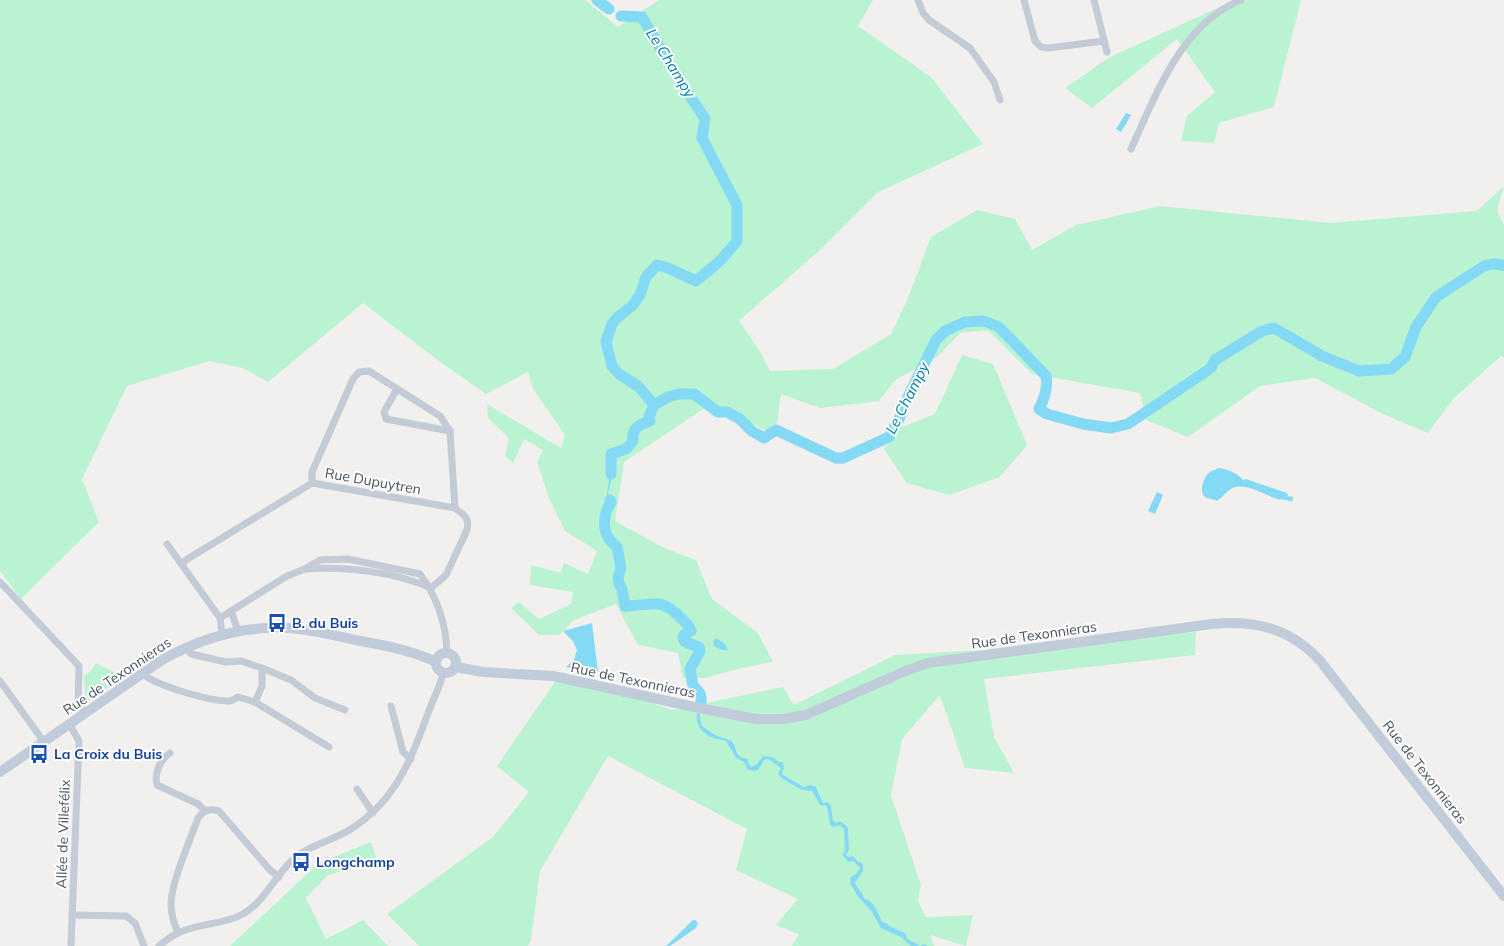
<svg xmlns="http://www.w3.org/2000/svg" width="1504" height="946" viewBox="0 0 1504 946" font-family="Mulish,sans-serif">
  <rect width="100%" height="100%" fill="#f2efef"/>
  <g fill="#baf3d2">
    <polygon points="0,0 585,0 618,27 659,0 873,0 858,26 931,77 983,144 878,192 820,250 739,321 761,353 770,371 833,369 891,334 908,298 931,237 977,210 1015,219 1032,250 1076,225 1160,206 1331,223 1477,211 1504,186 1497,210 1504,225 1504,358 1501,356 1453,399 1428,433 1383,414 1315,378 1260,386 1188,437 1146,420 1140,393 1032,374 988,330 960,333 937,357 895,380 879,401 820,408 781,394 775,435 712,403 624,462 615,521 664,548 696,560 712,599 758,633 773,662 733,670 706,678 683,678 678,653 638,645 616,604 574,620 559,635 539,635 511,608 519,602 539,619 571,604 573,592 530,585 531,565 561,573 564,563 588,574 597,551 565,531 549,498 537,462 543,450 524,439 513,463 505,456 509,438 488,418 487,404 561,448 565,435 533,389 528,372 486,394 439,361 363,303 268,382 243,368 209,361 127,386 82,479 99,522 21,599 0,571"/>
    <polygon points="1242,0 1301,0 1274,107 1219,123 1214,143 1181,141 1187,116 1215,92 1177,39 1092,108 1065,88 1110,57 1222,6"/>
    <polygon points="962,355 993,364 1027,445 1000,477 949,495 907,483 884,449 900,428 935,414"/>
    <polygon points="1196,632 1195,655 984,679 994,737 1014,773 965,768 940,695 902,739 891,795 921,885 918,901 926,917 973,915 966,946 930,935 934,946 792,946 799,934 776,925 798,899 736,870 747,829 608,756 540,871 531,940 528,946 419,946 387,914 493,837 529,792 497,766 562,672 672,710 783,687 794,705 895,655 983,650"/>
    <polygon points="96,663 123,677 88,701 85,697 84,676 91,671"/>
    <polygon points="371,842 377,860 328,875 306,898 326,939 363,920 388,946 230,946 319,863"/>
  </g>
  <g fill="#84d9f4">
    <polygon points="1126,113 1131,115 1121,132 1116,129"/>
    <path d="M662 263 668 266V269L657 265 652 269 635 302 612 324 606 342 612 366 619 374 638 386 654 405 649 417 650 421C639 427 631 424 633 441 628 450 620 450 611 454V481L608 493 611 502 605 512 604 517 606 534 609 542C618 545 623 559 621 568 621 573 618 575 618 579 619 589 626 594 625 606 650 608 661 594 681 618 685 622 689 625 691 631L684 635 683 638 686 642 699 647 700 651 690 669 693 686 700 692 702 698 701 702 699 694 692 689 691 679 687 668 696 655 697 649 686 646 681 640C681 633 683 633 688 630V628C683 623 678 614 672 610 657 599 631 615 621 606L624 600 615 578C619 566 621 558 614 546L608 544C605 535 601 522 603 513 604 509 608 506 610 502L607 494 609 481 608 458 611 452 625 447 632 439 629 435 637 423 648 420V413L650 407C642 388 621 383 610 366 608 362 607 356 606 351 603 342 605 334 609 325 616 313 630 306 638 294 645 283 644 262 662 263Z"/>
    <path d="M1218 468C1228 469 1237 473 1243 480L1246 479 1287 493 1289 497 1292 496 1293 498 1292 502C1287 499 1282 500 1277 499 1265 495 1249 484 1235 487 1228 489 1223 497 1217 501 1213 499 1208 499 1205 497 1198 491 1204 476 1211 471 1212 471 1217 469 1218 468Z"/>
    <polygon points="1157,492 1163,495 1155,514 1148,511"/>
    <polygon points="592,623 598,672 566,667 574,660 577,650 573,641 563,631"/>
    <polygon points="716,638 724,643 728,650 722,650 714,646 713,641"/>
    <path d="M698 711H699L702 726 715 735 732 741C737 749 735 758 748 759V763L752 767 757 764 763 756 772 757 779 762H783L784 768 782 773 783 775 804 787 810 785 816 787 823 803 828 802 831 806 833 821 837 823 840 821 847 826 848 829 849 850 846 855 849 857 853 856 858 862H861L863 865V871L855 883 865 899 870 901 876 908 882 922 886 923 891 927 905 933 907 939 921 946 923 944 928 946H911L901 937 881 928 872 912 857 895 850 883 851 877 856 874 860 868 853 861 848 862 842 854 845 852 844 829 839 825 834 827 830 825 827 806 820 805 812 791 802 790 783 779 778 774 781 768 768 759 764 760 758 770 753 771 747 769 744 762 736 758 726 741C721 739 717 740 713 738 702 734 693 722 698 711Z"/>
    <polygon points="693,920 695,920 698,923 696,928 670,946 666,946"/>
  </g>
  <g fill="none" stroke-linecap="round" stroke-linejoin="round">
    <g stroke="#84d9f4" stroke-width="11">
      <polyline points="597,0 609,9"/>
      <path d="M621 16 642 17 668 62 705 119 702 138 737 205V241L720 261 696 281 668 268 657 265 646 277 640 295 632 306 618 317 612 324 606 342 612 366 619 374 638 386 654 405 668 397 679 394H694L718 412H727L740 419 752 431 764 438 776 430 836 458H843L889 437 899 419 908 397 936 340 945 331 965 322 984 321 999 327 1046 376C1048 388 1045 398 1039 409L1047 414 1083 424 1111 428 1128 424 1211 368 1215 360 1262 331 1274 328 1322 356 1359 371 1391 369 1405 357 1416 327 1436 297 1484 266 1493 264 1503 265 1504 266"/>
      <path d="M611 474V454L626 449 633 441C631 428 639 425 650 421L649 417 654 405"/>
      <path d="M610 500 611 502C601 518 602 536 617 547L621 568 618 577 619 584 622 589 625 606C652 606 660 596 681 618 685 622 689 625 691 631L684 635 683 638 685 642 699 647 700 651 690 669 693 686C701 693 703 696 700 707"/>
    </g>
    <g stroke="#c2cbd6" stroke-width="7">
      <polyline points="918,0 923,13 929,20 970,48 994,82 1000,100"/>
      <polyline points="1024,0 1035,41 1041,47 1048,48 1104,41"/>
      <polyline points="1094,0 1107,52"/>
      <path d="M1131 149C1156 95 1181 24 1241 0"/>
      <polyline points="397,389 384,412 386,419 450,431"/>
      <polyline points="312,483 312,472 353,379 359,372 369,371 440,416 450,431 455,508"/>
      <polyline points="167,544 220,618 222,635"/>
      <path d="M181 563 312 483 455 508C464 515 470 518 467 530L446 575 431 588"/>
      <polyline points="0,582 79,666 78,703 85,714"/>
      <path d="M431 588C395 572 344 566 305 569L320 560 348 559 420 574C438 598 446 624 447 653"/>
      <polyline points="231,611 238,631"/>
      <polyline points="220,618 287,576 305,569"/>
      <polyline points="185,647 191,654 204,657 226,662 241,661 262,668 291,680 315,698 345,710"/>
      <path d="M141 673C157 686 206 700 227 701 231 702 234 699 238 697L255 702 329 747"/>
      <polyline points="0,681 44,742"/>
      <polyline points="255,702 262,686 262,668"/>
      <polyline points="391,706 403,752 411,759"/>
      <polyline points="70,725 79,741 71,946"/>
      <path d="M170 753C160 760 154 773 157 785L198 804 205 811"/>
      <polyline points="357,789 373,813"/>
      <polyline points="72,915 126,916 135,923 144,946"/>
      <path d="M178 933C174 924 171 914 171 903 172 880 190 841 198 818 204 810 209 808 219 811L270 870 279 877"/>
      <path d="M159 946C165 941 171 936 178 933 199 923 223 925 243 914 267 900 276 872 297 856 313 844 334 840 351 829 397 800 412 757 430 708 434 697 441 685 443 673"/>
    </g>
    <g stroke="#c1ccda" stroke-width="10">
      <circle cx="446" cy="663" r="10"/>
      <path d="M456 667 483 672 553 676 699 708 756 719H783L806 715 903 672 928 663 1212 624C1255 620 1291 628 1321 662L1504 896"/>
      <path d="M0 772 162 660C201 638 243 626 287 628 310 629 333 635 355 640 383 645 411 650 436 662"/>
    </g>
  </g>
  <defs>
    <g id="bus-bare" transform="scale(1.5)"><path d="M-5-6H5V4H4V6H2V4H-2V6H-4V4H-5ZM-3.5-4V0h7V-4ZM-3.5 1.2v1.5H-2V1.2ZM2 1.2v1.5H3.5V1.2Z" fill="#1a4fb4" stroke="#fff" stroke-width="2.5" paint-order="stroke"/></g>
  </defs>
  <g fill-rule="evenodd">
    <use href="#bus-bare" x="277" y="623"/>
    <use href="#bus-bare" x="39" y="754"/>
    <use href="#bus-bare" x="301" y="862"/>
  </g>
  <g text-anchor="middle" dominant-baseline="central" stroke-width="4" stroke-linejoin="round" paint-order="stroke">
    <g font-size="14" fill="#46525f" stroke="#fff">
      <text transform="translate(373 481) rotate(10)">Rue Dupuytren</text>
      <text transform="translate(1034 635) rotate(-8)">Rue de Texonnieras</text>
      <text transform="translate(117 676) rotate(-34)">Rue de Texonnieras</text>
      <text transform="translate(633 680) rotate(12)">Rue de Texonnieras</text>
      <text transform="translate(1425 772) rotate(52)">Rue de Texonnieras</text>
      <text transform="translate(63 834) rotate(-88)">Allée de Villefélix</text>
    </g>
    <g font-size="14" font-weight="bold" fill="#164399" stroke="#fff" text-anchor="start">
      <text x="292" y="623">B. du Buis</text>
      <text x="54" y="754">La Croix du Buis</text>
      <text x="316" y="862">Longchamp</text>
    </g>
    <g font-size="15" font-style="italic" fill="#027fa7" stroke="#fff">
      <text transform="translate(671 63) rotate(58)">Le Champy</text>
      <text transform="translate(907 398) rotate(-63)">Le Champy</text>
    </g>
  </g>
</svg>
